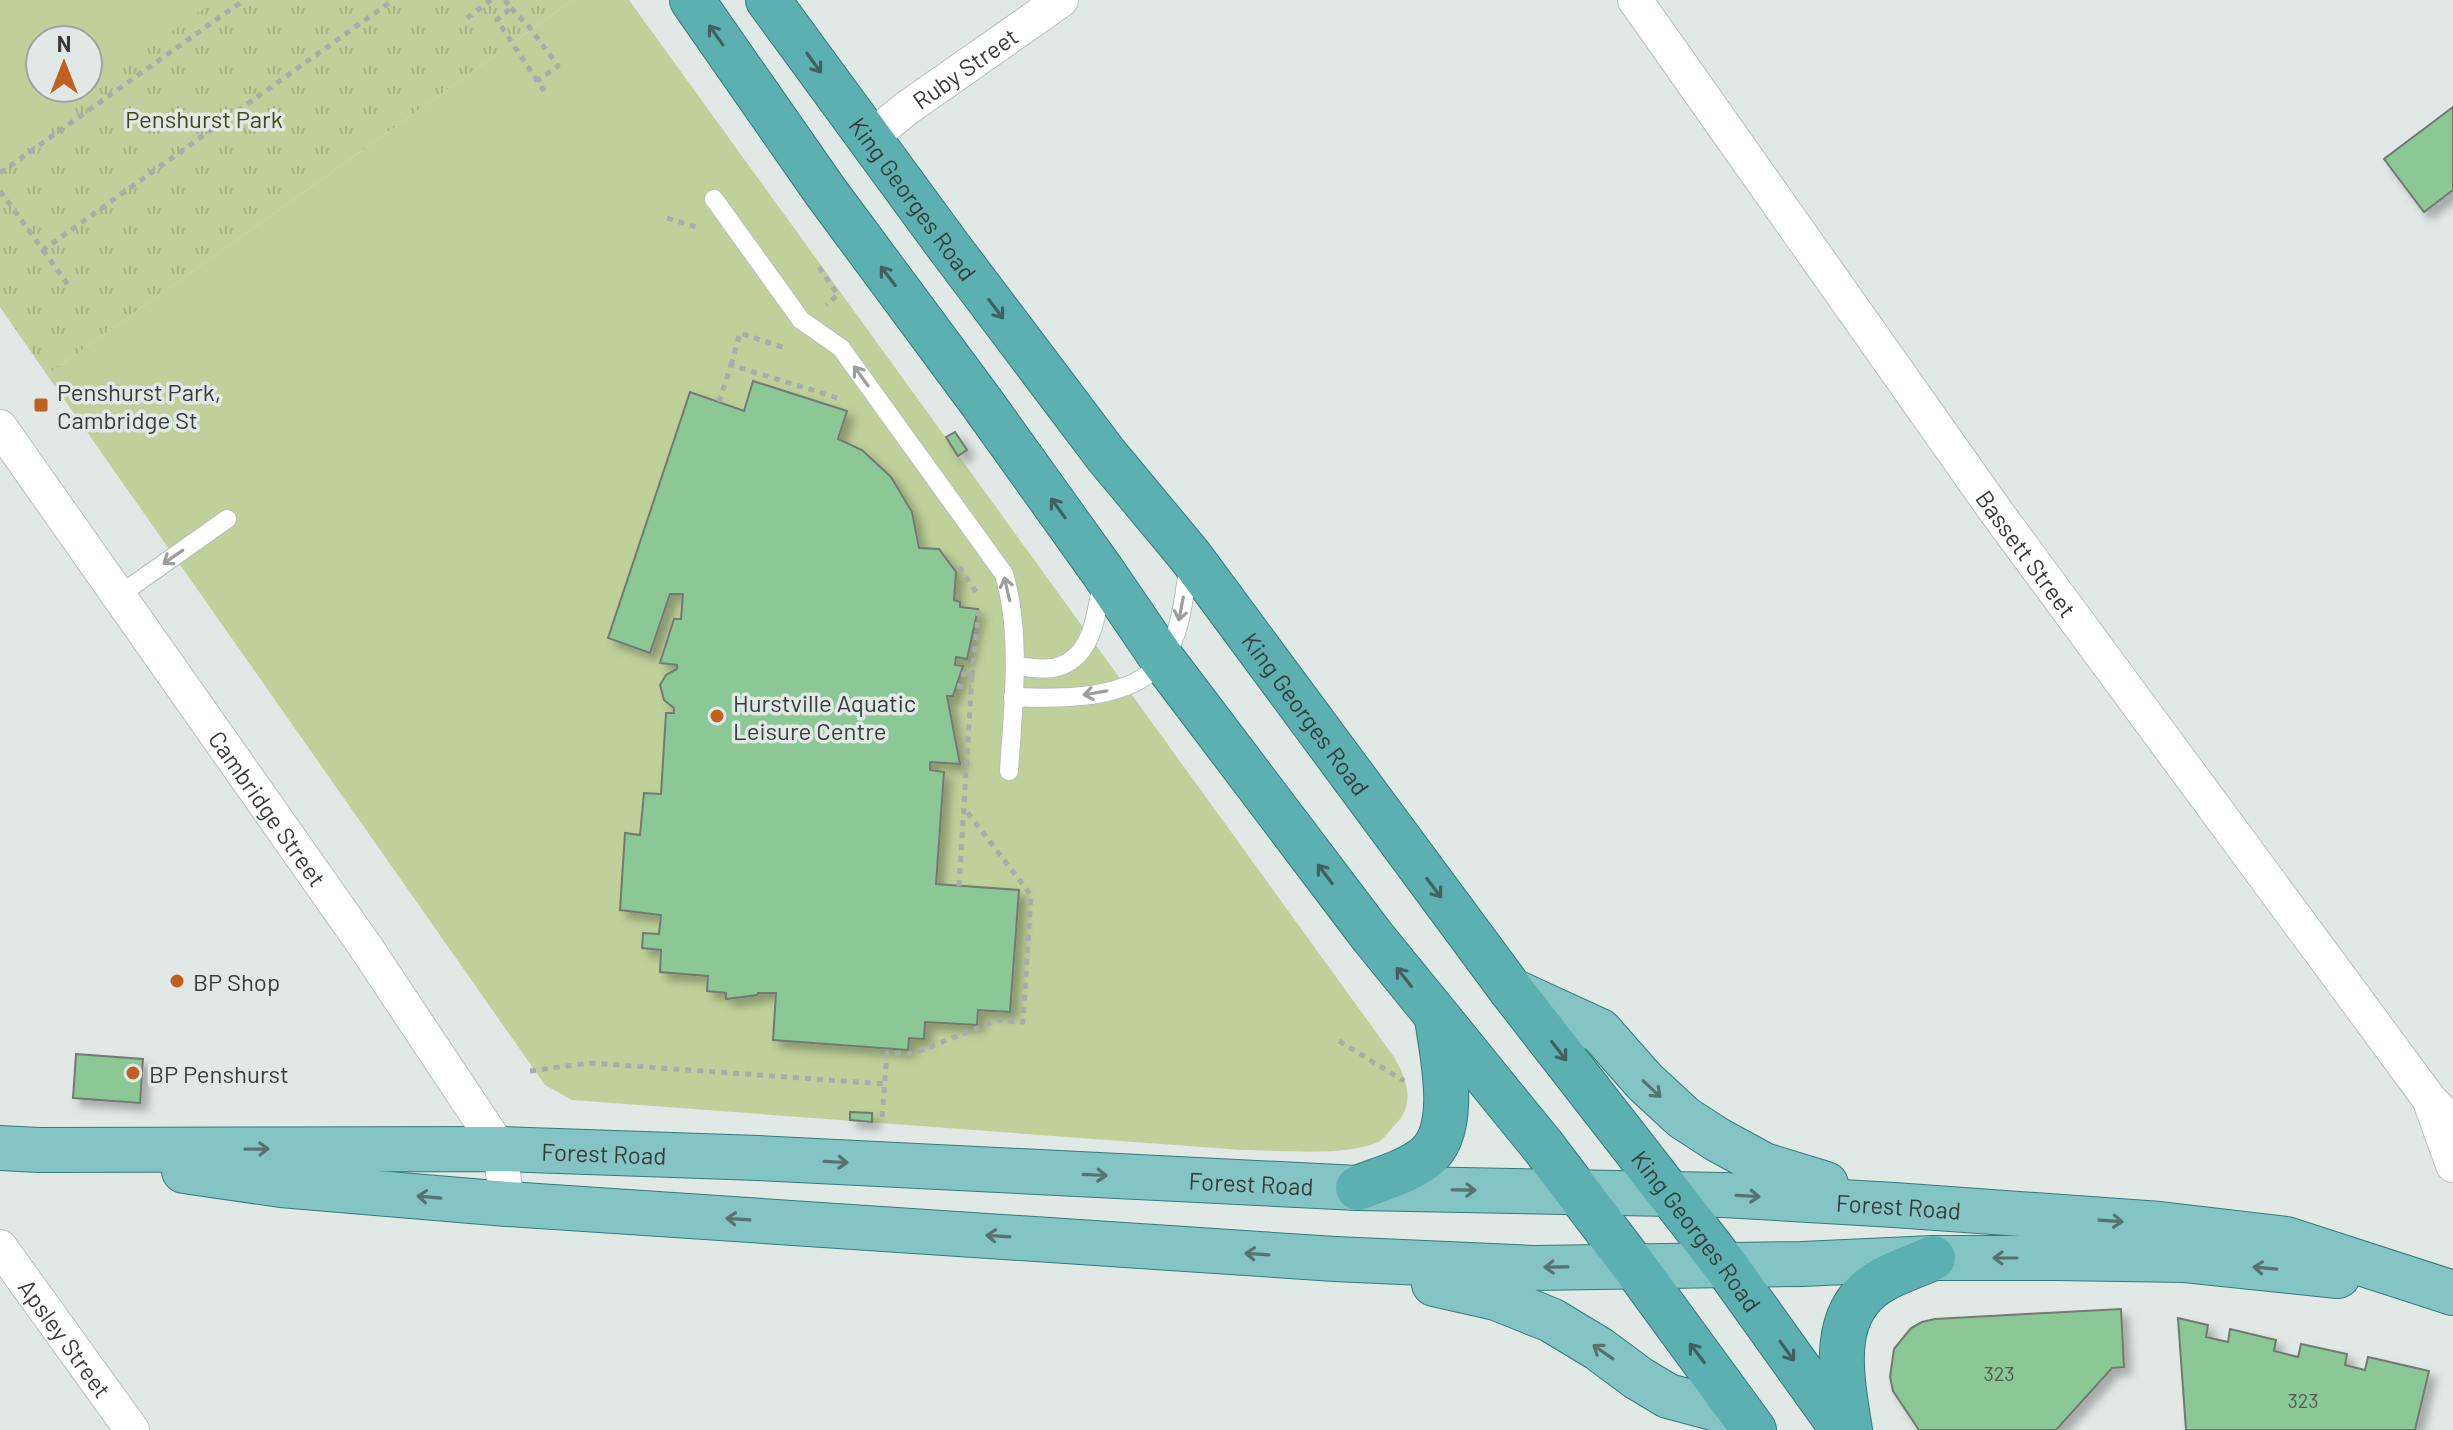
<svg xmlns="http://www.w3.org/2000/svg" width="2453" height="1430" viewBox="0 0 2453 1430" font-family="Barlow,sans-serif">
  <defs>
    <pattern id="park-tufts" width="24" height="20" patternUnits="userSpaceOnUse" patternTransform="scale(2)"><rect width="24" height="20" fill="#bed19a"/><path d="M3 7l-1-3M5 7V3M7 7l1-3M15 17l-1-3M17 17v-4M19 17l1-3" fill="none" stroke="#a4b486"/></pattern>
    <filter id="shadow"><feDropShadow dx="7" dy="7" stdDeviation="4" flood-color="#0004"/></filter>
  </defs>
  <rect width="100%" height="100%" fill="#e0e9e6"/>
  <path fill="url(#park-tufts)" fill-rule="evenodd" d="M0 0H573L47 375 0 307ZM40 40H88V88H40Z"/>
  <g fill="#bed19a" fill-rule="evenodd">
    <path d="M0 0H216L8 148 0 136ZM88 40V88H40V40Z"/>
    <path d="M573 0H629L1394 1057C1407 1079 1416 1104 1395 1125 1390 1130 1385 1138 1378 1142 1344 1157 1280 1150 1242 1150L572 1100 545 1085 47 375Z"/>
  </g>
  <g fill="#8bc895" stroke="#737973" stroke-width="2" filter="url(#shadow)">
    <polygon points="2453,107 2453,190 2424,212 2384,159"/>
    <polygon points="753,381 847,411 838,439 862,450 891,477 912,512 919,548 939,549 956,572 954,600 960,602 960,607 978,609 967,659 956,657 955,665 963,666 953,696 947,696 960,764 930,762 930,770 944,772 936,884 1019,890 1010,1012 978,1010 977,1025 925,1022 924,1039 909,1038 908,1050 773,1040 776,993 758,993 757,995 726,999 726,993 707,991 708,976 660,972 661,950 642,948 643,933 659,934 661,915 620,910 625,833 640,835 644,793 661,794 666,713 674,713 674,708 664,700 660,685 666,675 677,669 677,665 660,663 674,619 681,619 683,594 670,594 650,653 608,638 690,392 744,411"/>
    <polygon points="955,432 967,450 958,456 946,437"/>
    <polygon points="76,1054 143,1059 140,1103 73,1098"/>
    <polygon points="850,1112 872,1113 872,1122 850,1120"/>
    <polygon points="2121,1309 2124,1367 2112,1368 2056,1430 1919,1430 1893,1391 1890,1377 1894,1349 1911,1328 1922,1322 1935,1319"/>
    <polygon points="2178,1318 2208,1325 2206,1337 2228,1342 2230,1329 2276,1340 2274,1351 2298,1357 2301,1344 2347,1354 2345,1365 2365,1370 2368,1357 2429,1371 2415,1430 2186,1430"/>
  </g>
  <g fill="none" stroke-linecap="round" stroke-linejoin="round">
    <g stroke="#b7bfbc" stroke-width="20">
      <g id="service">
        <path d="M714 199 801 320 841 348 1004 574C1022 634 1013 709 1009 771"/>
        <polyline points="118,596 227,519"/>
        <path d="M1015 666C1027 667 1041 670 1053 668 1093 660 1096 615 1102 582"/>
        <path d="M1013 697C1059 699 1135 701 1164 658 1182 632 1184 594 1189 563"/>
      </g>
    </g>
    <g stroke="#b7bfbc" stroke-width="36">
      <g id="minor">
        <path id="s1" d="M1635 0 1997 513 2430 1100 2453 1124"/>
        <path id="s2" d="M870 138 907 108 1061 0"/>
        <path id="s3" d="M0 427 365 946 500 1149 507 1204"/>
        <polyline points="2431,1104 2453,1165"/>
        <path id="s4" d="M0 1247 132 1430"/>
      </g>
    </g>
    <g stroke="#357a7c" stroke-width="46">
      <g id="primary">
        <polyline points="1511,990 1600,1031 1645,1082 1684,1118 1718,1140 1764,1165 1826,1184"/>
        <path id="s5" d="M0 1148 39 1150 500 1149 758 1158 1358 1188 1724 1195 1894 1205 2160 1224 2286 1239 2453 1293"/>
        <polyline points="184,1171 281,1185 507,1204 1335,1259 1534,1268 1802,1264 1933,1258 2055,1258 2185,1260 2338,1276"/>
        <polyline points="1434,1284 1496,1298 1551,1320 1599,1349 1638,1378 1668,1396 1743,1416"/>
      </g>
    </g>
    <g stroke="#357a7c" stroke-width="46">
      <g id="trunk">
        <polyline points="692,0 825,191 982,403 1103,572 1163,660 1372,936 1542,1145 1634,1266 1754,1430"/>
        <path id="s6" d="M768 0 949 247 1106 455 1190 556 1511 990 1725 1265 1843 1430"/>
        <path d="M1358 1188C1380 1179 1407 1172 1426 1157 1460 1129 1442 1056 1437 1018"/>
        <path d="M1850 1430C1842 1379 1827 1312 1881 1281 1896 1272 1916 1266 1933 1258"/>
      </g>
    </g>
    <g stroke="#a6adaa" stroke-width="5" stroke-dasharray="6 6" stroke-linecap="butt">
      <polyline points="505,0 511,8 497,20 544,91"/>
      <polyline points="511,8 530,28 558,66 537,81"/>
      <polyline points="467,18 491,0"/>
      <polyline points="0,173 244,0"/>
      <polyline points="0,191 43,250 393,0"/>
      <polyline points="667,218 699,228"/>
      <polyline points="43,250 71,289"/>
      <polyline points="819,267 838,295 826,305"/>
      <polyline points="731,365 740,333 788,349"/>
      <polyline points="719,402 731,365 841,399"/>
      <polyline points="959,567 976,592"/>
      <polyline points="972,676 979,609"/>
      <polyline points="957,686 971,687"/>
      <polyline points="959,886 972,676 961,674"/>
      <polyline points="1339,1041 1404,1081"/>
      <polyline points="530,1071 590,1063 885,1084"/>
      <polyline points="882,1117 887,1053 912,1054 998,1020 1023,1022 1031,895 964,808"/>
    </g>
    <use href="#service" stroke="#fff" stroke-width="18"/>
    <use href="#minor" stroke="#fff" stroke-width="34"/>
    <use href="#primary" stroke="#85c4c5" stroke-width="44"/>
    <use href="#trunk" stroke="#5cb0b2" stroke-width="44"/>
  </g>
  <defs><path id="oneway-shaft" d="M-6 0H5M1.5-3L5.5 0L1.5 3" fill="none" stroke-width="1.6" stroke-linecap="round" stroke-linejoin="round" transform="scale(2)"/></defs>
  <g stroke="#445f5f">
    <use href="#oneway-shaft" transform="translate(716 35) rotate(-125)"/>
    <use href="#oneway-shaft" transform="translate(814 63) rotate(54)"/>
    <use href="#oneway-shaft" transform="translate(888 276) rotate(-127)"/>
    <use href="#oneway-shaft" transform="translate(996 309) rotate(53)"/>
    <use href="#oneway-shaft" transform="translate(1058 508) rotate(-126)"/>
    <use href="#oneway-shaft" transform="translate(1325 874) rotate(-127)"/>
    <use href="#oneway-shaft" transform="translate(1434 888) rotate(53)"/>
    <use href="#oneway-shaft" transform="translate(1404 977) rotate(-128)"/>
    <use href="#oneway-shaft" transform="translate(1559 1051) rotate(52)"/>
    <use href="#oneway-shaft" transform="translate(1787 1351) rotate(54)"/>
    <use href="#oneway-shaft" transform="translate(1697 1353) rotate(-127)"/>
  </g>
  <g stroke="#9c9e9d">
    <use href="#oneway-shaft" transform="translate(861 376) rotate(-126)"/>
    <use href="#oneway-shaft" transform="translate(173 557) rotate(145)"/>
    <use href="#oneway-shaft" transform="translate(1007 589) rotate(-103)"/>
    <use href="#oneway-shaft" transform="translate(1181 609) rotate(101)"/>
    <use href="#oneway-shaft" transform="translate(1095 693) rotate(170)"/>
  </g>
  <g stroke="#577272">
    <use href="#oneway-shaft" transform="translate(1652 1089) rotate(43)"/>
    <use href="#oneway-shaft" transform="translate(257 1149) rotate(-1)"/>
    <use href="#oneway-shaft" transform="translate(836 1162) rotate(3)"/>
    <use href="#oneway-shaft" transform="translate(1095 1175) rotate(3)"/>
    <use href="#oneway-shaft" transform="translate(1464 1190) rotate(1)"/>
    <use href="#oneway-shaft" transform="translate(1748 1196) rotate(3)"/>
    <use href="#oneway-shaft" transform="translate(429 1197) rotate(-175)"/>
    <use href="#oneway-shaft" transform="translate(738 1219) rotate(-176)"/>
    <use href="#oneway-shaft" transform="translate(2111 1221) rotate(4)"/>
    <use href="#oneway-shaft" transform="translate(998 1236) rotate(-176)"/>
    <use href="#oneway-shaft" transform="translate(1257 1254) rotate(-176)"/>
    <use href="#oneway-shaft" transform="translate(2005 1258) rotate(180)"/>
    <use href="#oneway-shaft" transform="translate(1556 1267) rotate(179)"/>
    <use href="#oneway-shaft" transform="translate(2265 1268) rotate(-175)"/>
    <use href="#oneway-shaft" transform="translate(1603 1352) rotate(-145)"/>
  </g>
  <g fill="#c16020" stroke="#e0e9e6" stroke-width="3">
    <rect x="33" y="397" width="16" height="16" rx="4"/>
    <circle cx="717" cy="716" r="8"/>
    <circle cx="177" cy="981" r="8"/>
    <circle cx="133" cy="1073" r="8"/>
  </g>
  <g text-anchor="middle" dominant-baseline="central" stroke-width="7" stroke-linejoin="round" paint-order="stroke">
    <g font-size="20" fill="#4e5f52">
      <text x="1999" y="1373">323</text>
      <text x="2303" y="1400">323</text>
    </g>
    <g font-size="24" fill="#393c3b" stroke="#e0e9e6">
      <text stroke="none"><textPath href="#s2" startOffset="118">Ruby Street</textPath></text>
      <text stroke="none"><textPath href="#s6" startOffset="246">King Georges Road</textPath></text>
      <text stroke="none"><textPath href="#s1" startOffset="678">Bassett Street</textPath></text>
      <text stroke="none"><textPath href="#s6" startOffset="894">King Georges Road</textPath></text>
      <text stroke="none"><textPath href="#s3" startOffset="466">Cambridge Street</textPath></text>
      <text stroke="none"><textPath href="#s5" startOffset="604">Forest Road</textPath></text>
      <text stroke="none"><textPath href="#s5" startOffset="1252">Forest Road</textPath></text>
      <text stroke="none"><textPath href="#s5" startOffset="1900">Forest Road</textPath></text>
      <text stroke="none"><textPath href="#s6" startOffset="1542">King Georges Road</textPath></text>
      <text stroke="none"><textPath href="#s4" startOffset="112">Apsley Street</textPath></text>
    </g>
    <g font-size="24" fill="#3b4917" stroke="#e0e9e6">
      <text x="204" y="118">Penshurst Park</text>
    </g>
    <g font-size="24" fill="#393c3b" stroke="#e0e9e6" text-anchor="start">
      <text x="57" y="391">Penshurst Park,<tspan x="57" dy="28">Cambridge St</tspan></text>
      <text x="733" y="702">Hurstville Aquatic<tspan x="733" dy="28">Leisure Centre</tspan></text>
      <text x="193" y="981">BP Shop</text>
      <text x="149" y="1073">BP Penshurst</text>
    </g>
  </g>
  <g transform="translate(64 64)"><circle r="38" fill="#e0e9e6" stroke="#9da4a2" stroke-width="2"/>
  <path d="M0-6L14 30L0 20L-14 30Z" fill="#c16020"/>
  <text y="-12" font-size="22" font-weight="bold" text-anchor="middle" fill="#393c3b">N</text>
  </g>
</svg>
